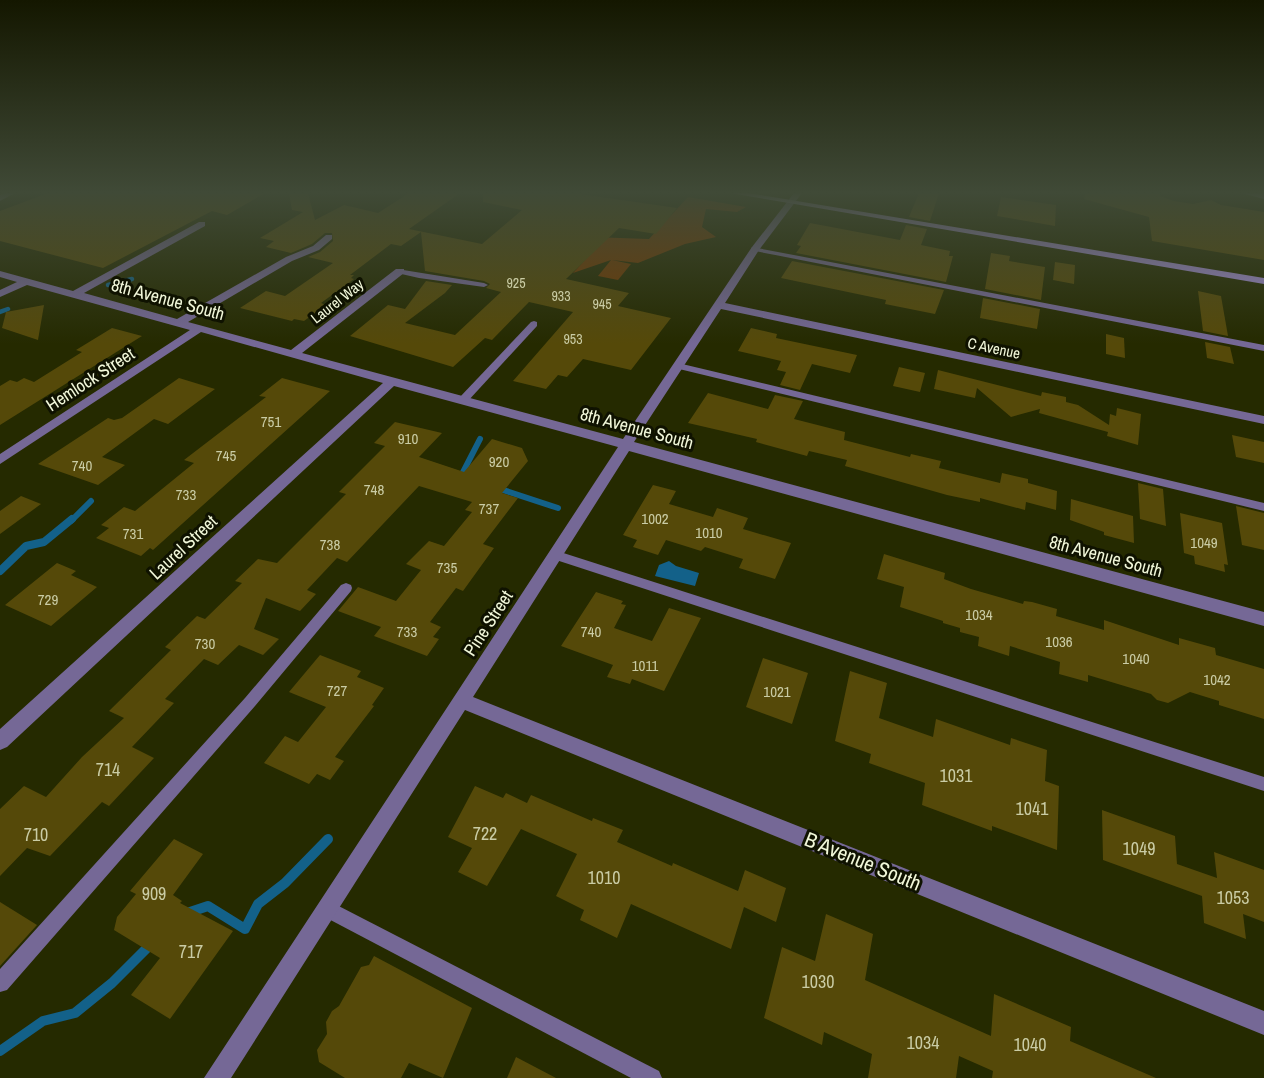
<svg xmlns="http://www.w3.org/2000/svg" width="1264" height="1078" viewBox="0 0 1264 1078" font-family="'Archivo Narrow',sans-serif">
  <rect width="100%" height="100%" fill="#252a00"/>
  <polygon fill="#723900" points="688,197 746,207 737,212 706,209 702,227 716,237 685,244 638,263 612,260 631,264 618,280 598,276 611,260 573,273 598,246 591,237 649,239"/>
  <polygon fill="#136189" points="669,561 676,566 699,573 695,586 655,576 659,565"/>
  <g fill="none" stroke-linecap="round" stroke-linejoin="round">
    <g stroke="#136189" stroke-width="4.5">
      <polyline points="108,285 132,279"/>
      <polyline points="0,312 8,309"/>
    </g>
    <g stroke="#136189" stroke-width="6">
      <polyline points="467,476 462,474 480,439"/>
      <polyline points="497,488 558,508"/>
      <polyline points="71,521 91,501"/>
    </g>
    <polyline stroke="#136189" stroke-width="8" points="0,571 26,546 44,542 72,519"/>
    <g stroke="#136189" stroke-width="10">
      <polyline points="187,913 208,906 245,929 258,904 285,883 328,839"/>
      <polyline points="0,1051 43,1021 75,1013 112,983 152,943"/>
    </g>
  </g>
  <g fill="#554909">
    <polygon points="48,193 265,193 227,215 212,211 103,268 0,241 0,211"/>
    <polygon points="289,193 308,193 315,220 344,205 378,213 409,193 460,193 409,229 482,244 522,210 483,202 483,193 573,193 677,208 656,234 619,228 566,279 629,293 618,306 671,318 631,370 583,359 567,377 558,375 546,389 513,381 573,312 529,302 492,340 485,338 453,367 350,336 388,305 405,309 426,281 452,285 445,293 405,323 455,335 501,292 486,288 490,284 484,281 425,271 421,232 401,246 391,244 350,275 354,275 351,278 354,279 321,303 326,305 304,321 294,319 292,321 240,308 266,291 285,296 333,263 308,257 320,252 333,241 332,233 325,233 312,244 291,253 266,247 274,241 260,238 303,212 292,210"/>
    <polygon points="919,193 939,193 930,221 909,217"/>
    <polygon points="1085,193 1160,193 1160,196 1174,201 1193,204 1211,200 1221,205 1264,212 1264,260 1152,241 1149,217 1084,199"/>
    <polygon points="1001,197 1056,205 1055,226 997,216"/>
    <polygon points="810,223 900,240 906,225 927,229 921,245 950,251 949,256 953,256 946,282 796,253 801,246 797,245"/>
    <polygon points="991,253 1010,256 1009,261 1045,267 1041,300 985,289"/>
    <polygon points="792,261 944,290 935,314 885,304 886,300 781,278"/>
    <polygon points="1055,262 1075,265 1074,284 1053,280"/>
    <polygon points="1198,291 1221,296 1228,336 1203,331"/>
    <polygon points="983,298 1040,309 1037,329 980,318"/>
    <polygon points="44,305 38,340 2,328 6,312"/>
    <polygon points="112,328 142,336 0,425 0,386 10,380 17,382 24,378 34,382 82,352 76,350"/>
    <polygon points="751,328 777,334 776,338 857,355 850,373 812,364 800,390 780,385 786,372 777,370 781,361 738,351"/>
    <polygon points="1106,334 1124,338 1125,358 1106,354"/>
    <polygon points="1205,342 1230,347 1234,364 1207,358"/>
    <polygon points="899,367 925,373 920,392 893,386"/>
    <polygon points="938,370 1041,396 1042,392 1066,397 1066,402 1078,405 1109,425 1110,414 1116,416 1117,408 1141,414 1138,445 1107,436 1108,432 1039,413 1040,409 1011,417 977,388 975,398 934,389"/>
    <polygon points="179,378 215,389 168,424 154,419 102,457 125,465 98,485 38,464 108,418 114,420 122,418"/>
    <polygon points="282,378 330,391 153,550 150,548 141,556 96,538 109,528 101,525 124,507 135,511 194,463 184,460 266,397 259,396"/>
    <polygon points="708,393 768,409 775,395 803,401 794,419 845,432 844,440 910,457 911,454 941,461 939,468 1000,483 1002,473 1028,479 1028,483 1057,491 1056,510 1026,502 1025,510 980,498 980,502 947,495 845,466 847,460 809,451 807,456 756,442 757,439 688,423"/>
    <polygon points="395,422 442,433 419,457 464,472 492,439 522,448 528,461 502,493 518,498 483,544 494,548 463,591 456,588 430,622 441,627 433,637 439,639 427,656 374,636 381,627 338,611 358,587 396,601 421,570 406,564 429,541 444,546 472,512 465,510 472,502 419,486 347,562 337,558 307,590 316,594 300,611 266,598 254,629 279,639 263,655 239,645 218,665 204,659 165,699 174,703 132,747 154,758 109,806 102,802 50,856 27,848 0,876 0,809 24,786 46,797 82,757 124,718 109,711 171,650 165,647 197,616 205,619 242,583 235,581 258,559 277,563 346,494 339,492 385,446 374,443"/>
    <polygon points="1232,435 1264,442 1264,463 1236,457"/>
    <polygon points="1138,483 1163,489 1166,526 1140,519"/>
    <polygon points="653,485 676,491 669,504 713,517 717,508 748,518 743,529 791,543 775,579 739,568 743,559 705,547 701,551 666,540 658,555 633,547 637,540 623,535"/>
    <polygon points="21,496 41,504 0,534 0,511"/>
    <polygon points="1071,499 1133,516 1134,543 1104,535 1104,532 1070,520"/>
    <polygon points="1236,506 1264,513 1264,550 1242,545"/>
    <polygon points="1180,513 1222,523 1228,565 1224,564 1225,572 1195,564 1194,556 1184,553"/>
    <polygon points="884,554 945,573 944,579 971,589 1023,604 1024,601 1032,602 1057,609 1056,616 1104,630 1104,620 1179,645 1179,638 1215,648 1216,655 1264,669 1264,719 1219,705 1219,701 1190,692 1168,703 1157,700 1151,694 1088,675 1088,682 1059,674 1060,662 1010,646 1009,656 978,646 979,637 960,632 960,628 943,623 943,621 900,607 904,587 877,579"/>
    <polygon points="57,563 76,571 71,575 97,587 51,626 5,605"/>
    <polygon points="596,592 623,601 621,604 626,605 614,628 652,641 669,608 701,618 664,691 632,679 630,684 607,677 613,665 561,646"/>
    <polygon points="320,655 361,671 357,677 384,688 372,705 374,706 335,757 344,761 330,780 317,774 309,784 264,763 285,736 298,742 326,707 289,692"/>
    <polygon points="763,658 808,673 792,724 746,707"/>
    <polygon points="850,671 887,683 879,718 933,737 936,719 1010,745 1011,738 1047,750 1045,781 1059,786 1057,850 992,826 992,831 922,805 925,783 869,763 871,754 835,741"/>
    <polygon points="475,786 503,798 506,793 527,803 531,795 592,821 593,818 623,830 617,842 672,866 673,863 738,891 745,870 786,888 776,922 744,907 731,949 631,904 617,938 580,920 584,910 556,896 577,854 521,829 487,886 458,872 472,848 448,837"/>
    <polygon points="1102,810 1175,836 1177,864 1217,878 1214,852 1264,870 1264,922 1243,914 1246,939 1204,923 1202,896 1103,860"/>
    <polygon points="174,839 203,854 173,895 182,901 180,903 233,931 170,1019 131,995 160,958 114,930 117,917 136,894 130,891"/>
    <polygon points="0,902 37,925 0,966"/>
    <polygon points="826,914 873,934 865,980 991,1036 994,994 1071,1027 1070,1041 1156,1078 992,1078 993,1071 959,1056 956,1078 868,1078 872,1054 824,1032 822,1045 764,1018 782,947 815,961"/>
    <polygon points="374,956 472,1008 443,1078 409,1063 401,1078 345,1078 319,1062 317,1050 327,1034 326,1022 332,1011 339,1006 361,967 369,965"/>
    <polygon points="516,1057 556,1078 507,1078"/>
  </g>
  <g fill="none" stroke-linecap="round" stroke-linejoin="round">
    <g fill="#756896" fill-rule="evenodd">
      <polygon points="752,247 1264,345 1264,351 755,251 751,249"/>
      <polygon points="397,269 484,283 488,285 484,287 419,278 397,273"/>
      <polygon points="534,321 537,322 537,326 467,402 459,402 459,398 531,322"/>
      <polygon points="678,363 1264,503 1264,511 675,368 673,366"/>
      <polygon points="554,550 1264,777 1264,791 550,558 548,555 550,552"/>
      <polygon points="346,583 351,585 352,588 351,591 255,706 7,990 0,992 0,969 245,698 341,585"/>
      <polygon points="327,900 659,1071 662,1078 631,1078 321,915 318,909 321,903"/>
    </g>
    <g fill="#756896" fill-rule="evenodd">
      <polygon points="4,193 15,193 0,201 0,195"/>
      <polygon points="794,193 802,193 759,250 725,303 1264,416 1264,424 721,309 634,442 1264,612 1264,626 629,451 473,697 1264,1011 1264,1035 465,710 231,1078 204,1078 618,447 394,386 7,747 0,750 0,729 383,383 201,332 0,464 0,454 190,330 27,285 0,297 0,290 17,282 0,277 0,271 73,291 199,222 205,222 205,226 84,293 177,319 286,257 313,246 326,235 332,235 332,239 319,250 292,261 188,322 291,350 396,269 404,269 404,273 302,353 623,439 752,247"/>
      <polygon points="1241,193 1264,193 1264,199"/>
    </g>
    <polygon fill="#a28cd5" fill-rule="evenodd" points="730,193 749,193 1264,278 1264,284"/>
  </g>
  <linearGradient id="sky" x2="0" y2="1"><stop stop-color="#141700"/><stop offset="0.56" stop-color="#404a37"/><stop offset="1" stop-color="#404a37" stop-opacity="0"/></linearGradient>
  <rect width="1264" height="344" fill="url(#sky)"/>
  <g text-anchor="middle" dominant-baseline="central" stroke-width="6" stroke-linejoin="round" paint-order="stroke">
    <g font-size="14" fill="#cacca5">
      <text x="516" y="283">925</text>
      <text x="561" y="296">933</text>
      <text x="602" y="304">945</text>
      <text x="573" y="339">953</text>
    </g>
    <g font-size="15" fill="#f1f7d9" stroke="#0f1200">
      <text transform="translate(337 301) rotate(-38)">Laurel Way</text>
      <text transform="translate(994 348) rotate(12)">C Avenue</text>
    </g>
    <g font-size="15" fill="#cacca5">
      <text x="271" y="421">751</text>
      <text x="408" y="438">910</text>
      <text x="226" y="455">745</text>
      <text x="499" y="461">920</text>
      <text x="82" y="465">740</text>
      <text x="374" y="489">748</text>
      <text x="186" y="494">733</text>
      <text x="489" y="508">737</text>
      <text x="655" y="518">1002</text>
      <text x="709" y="532">1010</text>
      <text x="133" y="533">731</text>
      <text x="1204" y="542">1049</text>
      <text x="330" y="544">738</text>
      <text x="447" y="567">735</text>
      <text x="48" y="599">729</text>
      <text x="979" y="614">1034</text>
      <text x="407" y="631">733</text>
      <text x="591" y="631">740</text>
      <text x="1059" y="641">1036</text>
      <text x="205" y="643">730</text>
      <text x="1136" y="658">1040</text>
      <text x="645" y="665">1011</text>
      <text x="1217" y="679">1042</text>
      <text x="337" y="690">727</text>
      <text x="777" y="691">1021</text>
    </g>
    <g font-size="18" fill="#f1f7d9" stroke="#0f1200">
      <text transform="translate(168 299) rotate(15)">8th Avenue South</text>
      <text transform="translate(90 379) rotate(-33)">Hemlock Street</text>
      <text transform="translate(637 428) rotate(15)">8th Avenue South</text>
      <text transform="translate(183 547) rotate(-43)">Laurel Street</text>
      <text transform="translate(1106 556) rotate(15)">8th Avenue South</text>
      <text transform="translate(488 623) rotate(-57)">Pine Street</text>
    </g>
    <g font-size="18" fill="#cacca5">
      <text x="108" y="769">714</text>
      <text x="956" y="775">1031</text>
      <text x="1032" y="808">1041</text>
      <text x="485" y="833">722</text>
      <text x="36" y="834">710</text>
      <text x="1139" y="848">1049</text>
      <text x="604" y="877">1010</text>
      <text x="154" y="893">909</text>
      <text x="1233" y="897">1053</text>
      <text x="191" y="951">717</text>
      <text x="818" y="981">1030</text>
      <text x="923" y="1042">1034</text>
      <text x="1030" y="1044">1040</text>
    </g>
    <g font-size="21" fill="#f1f7d9" stroke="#0f1200">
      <text transform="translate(863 861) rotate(22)">B Avenue South</text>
    </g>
  </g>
</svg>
